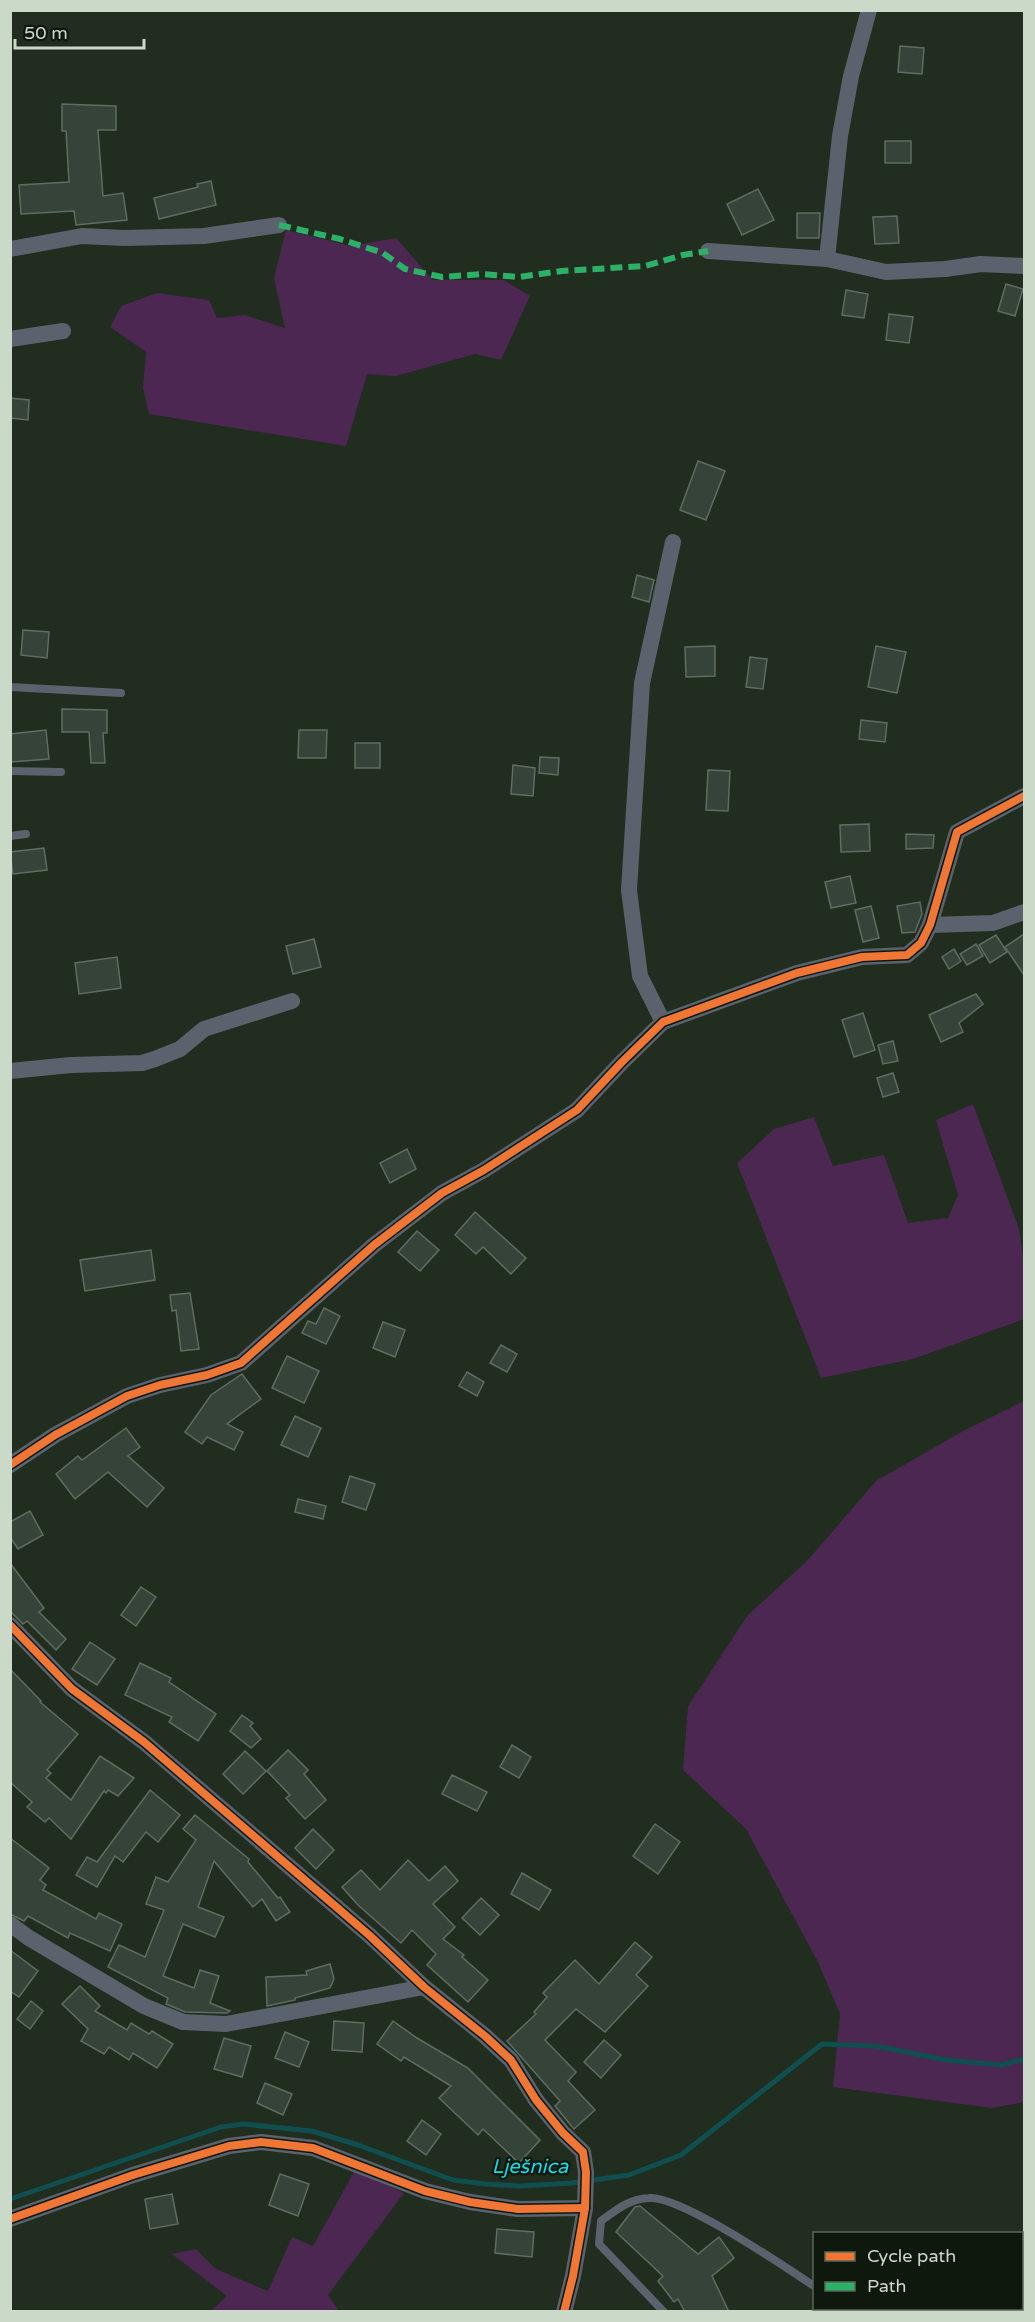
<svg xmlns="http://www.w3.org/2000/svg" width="1035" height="2322" viewBox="0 0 1035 2322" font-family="'Varela Round',sans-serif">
  <rect width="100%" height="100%" fill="#202d1f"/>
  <g fill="#4b2752">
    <polygon points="286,230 351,246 396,238 433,280 504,280 530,296 501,360 475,354 396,376 367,374 346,446 149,414 143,388 146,352 110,327 121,306 157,293 209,300 217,318 245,315 285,328 274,278"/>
    <polygon points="973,1104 1019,1229 1024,1264 1024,1319 913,1359 821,1378 737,1163 774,1129 814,1117 833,1166 884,1155 908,1223 948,1218 958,1195 936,1120"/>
    <polygon points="1024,1401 1024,2102 992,2108 833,2087 840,2014 818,1962 746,1829 683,1770 688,1706 748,1615 807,1561 876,1481 963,1431"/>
    <polygon points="355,2170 404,2193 328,2295 339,2311 211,2311 227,2296 172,2254 196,2249 216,2269 268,2291 292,2237 313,2246"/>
  </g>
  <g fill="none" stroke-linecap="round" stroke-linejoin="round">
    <polyline stroke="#104e50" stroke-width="5" points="10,2199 221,2127 243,2124 312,2131 358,2145 453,2180 486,2184 519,2186 572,2183 629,2175 681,2155 822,2044 876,2046 946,2060 1001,2065 1024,2059"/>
  </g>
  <g fill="#364339" stroke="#5e6c62" stroke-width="1.5">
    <polygon points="900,46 924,48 922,74 898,72"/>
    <polygon points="62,104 116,106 116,130 98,130 103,196 123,193 127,220 76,225 74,211 21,214 19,185 69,182 66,131 62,131"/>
    <rect x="885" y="141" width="26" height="22"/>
    <polygon points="211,181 216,205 159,219 154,198 198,187 197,184"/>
    <polygon points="758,189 774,220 742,235 727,204"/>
    <polygon points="797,213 820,213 819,238 797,238"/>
    <polygon points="897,216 899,243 875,244 873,217"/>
    <polygon points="1006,284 1023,289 1015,316 998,311"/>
    <polygon points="846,290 868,294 864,318 842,315"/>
    <polygon points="889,314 913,317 909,343 886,340"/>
    <polygon points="10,398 29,400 28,420 10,418"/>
    <polygon points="698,461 725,471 706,520 680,510"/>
    <polygon points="637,575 654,580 649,602 632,597"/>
    <polygon points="23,630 49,632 47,658 21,655"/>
    <polygon points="715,646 715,676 686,677 685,647"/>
    <polygon points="876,646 906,652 897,693 868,687"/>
    <polygon points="750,657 767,659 763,689 746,687"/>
    <polygon points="62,709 107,710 107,733 103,733 105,763 91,763 89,732 62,732"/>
    <polygon points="861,720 887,723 885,742 859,739"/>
    <polygon points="46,730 49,759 11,762 10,734"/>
    <polygon points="299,730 327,730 326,758 298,758"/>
    <rect x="355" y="743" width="25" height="25"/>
    <polygon points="540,757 559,758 558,775 539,773"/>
    <polygon points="513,765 535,768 533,796 511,794"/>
    <polygon points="708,770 730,771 728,811 706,810"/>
    <polygon points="869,824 870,851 841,852 840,825"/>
    <polygon points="906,834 934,835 933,848 906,849"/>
    <polygon points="44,848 47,870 13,874 10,852"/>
    <polygon points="850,876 856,903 831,908 825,882"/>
    <polygon points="920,902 922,914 915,932 902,933 897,906"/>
    <polygon points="871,906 879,938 863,942 855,910"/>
    <polygon points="1024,934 1024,975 1005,947"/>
    <polygon points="996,935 1007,952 990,963 979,945"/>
    <polygon points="314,939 321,967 293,974 286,946"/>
    <polygon points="976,944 983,956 967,965 960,954"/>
    <polygon points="954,949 961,961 949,969 942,957"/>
    <polygon points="117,957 121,988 79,994 75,963"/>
    <polygon points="976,994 983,1004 959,1023 963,1032 941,1042 929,1015"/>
    <polygon points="863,1013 875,1050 854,1057 842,1020"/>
    <polygon points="893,1041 898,1061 883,1064 878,1045"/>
    <polygon points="893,1073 899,1092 883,1097 877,1078"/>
    <polygon points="407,1149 416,1169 390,1183 380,1163"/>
    <polygon points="475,1212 526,1258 511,1274 483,1247 476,1254 455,1235"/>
    <polygon points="417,1231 439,1250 420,1271 398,1252"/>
    <polygon points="151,1250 155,1280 85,1291 80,1260"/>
    <polygon points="190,1293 199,1349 181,1351 176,1310 172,1311 170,1295"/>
    <polygon points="324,1308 340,1316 326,1344 302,1333 308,1321 316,1324"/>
    <polygon points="383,1322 405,1330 395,1357 373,1348"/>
    <polygon points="501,1345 517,1354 507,1372 490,1363"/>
    <polygon points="287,1356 319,1371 304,1403 272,1388"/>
    <polygon points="467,1372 484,1382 477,1396 459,1386"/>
    <polygon points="242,1374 261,1399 227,1424 243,1432 234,1450 207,1437 202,1444 185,1432 211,1395"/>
    <polygon points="295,1416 321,1428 308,1457 281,1445"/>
    <polygon points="126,1428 140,1447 128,1456 164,1488 147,1507 108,1472 75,1499 56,1474 78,1456 82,1460"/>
    <polygon points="350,1476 375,1484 366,1510 342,1502"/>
    <polygon points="298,1499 326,1506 323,1519 295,1512"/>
    <polygon points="30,1511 43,1535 18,1549 10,1537 10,1522"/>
    <polygon points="10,1563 44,1608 39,1612 66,1639 56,1650 27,1621 23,1624 10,1611"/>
    <polygon points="141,1587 156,1597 136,1626 121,1615"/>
    <polygon points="90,1642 115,1659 97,1685 72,1669"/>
    <polygon points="140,1663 171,1678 169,1682 216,1714 198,1741 169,1722 172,1717 125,1695"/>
    <polygon points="10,1669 41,1701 40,1702 78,1734 47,1770 51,1773 46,1778 71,1800 100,1756 134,1778 118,1796 108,1790 106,1793 104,1791 71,1839 49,1818 45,1822 27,1807 32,1802 10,1782"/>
    <polygon points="242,1715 253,1723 250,1726 261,1739 251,1748 230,1731"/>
    <polygon points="512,1745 531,1757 519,1778 500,1767"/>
    <polygon points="288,1750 308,1770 304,1774 326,1800 305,1819 286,1798 290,1795 267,1771"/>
    <polygon points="245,1751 266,1771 243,1794 223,1774"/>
    <polygon points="452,1775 487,1792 477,1811 442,1794"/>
    <polygon points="150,1790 180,1815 158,1842 146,1832 123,1862 115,1856 97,1887 76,1875 87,1857 97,1862"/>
    <polygon points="195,1815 249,1859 248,1862 278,1898 280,1897 290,1912 276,1921 262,1899 253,1907 214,1861 198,1907 224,1917 215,1937 183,1924 163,1976 194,1988 200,1970 219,1976 210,2003 230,2011 227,2013 185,2012 166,2004 168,1998 108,1967 119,1945 145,1957 164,1910 146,1904 156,1877 168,1882 196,1840 183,1829"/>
    <polygon points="655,1824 680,1842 658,1874 633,1856"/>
    <polygon points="313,1829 334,1850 316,1869 295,1848"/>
    <polygon points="10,1838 49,1868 40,1880 46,1885 43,1890 96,1919 99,1913 122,1924 110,1951 70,1933 68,1938 28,1916 24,1921 10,1914"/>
    <polygon points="408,1860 429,1881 445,1866 458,1881 433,1904 455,1927 443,1939 464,1955 462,1957 488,1980 468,2002 427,1965 436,1954 412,1930 401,1943 358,1905 342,1887 361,1870 380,1890"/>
    <polygon points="522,1873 551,1890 539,1910 511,1894"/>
    <polygon points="481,1898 499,1915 480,1935 462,1918"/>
    <polygon points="635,1942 652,1957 636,1975 648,1986 605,2032 576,2009 545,2040 576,2072 568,2081 595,2110 574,2129 555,2106 560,2101 507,2041 536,2014 534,2012 547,1997 543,1993 575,1960 599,1984"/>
    <polygon points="10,1950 38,1971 19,1997 10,1991"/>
    <polygon points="330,1964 334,1979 330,1988 295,1998 295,2000 267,2006 266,1977 307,1975 306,1971"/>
    <polygon points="80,1986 100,2006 95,2011 127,2030 131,2023 149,2034 152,2031 173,2044 157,2068 133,2053 129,2060 109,2047 104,2054 81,2041 88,2029 62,2004"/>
    <polygon points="31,2001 43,2011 30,2029 17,2019"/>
    <polygon points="334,2021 364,2023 362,2052 332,2050"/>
    <polygon points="393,2021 417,2038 468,2068 540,2140 519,2163 483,2129 478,2135 439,2098 451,2086 404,2057 401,2061 377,2044"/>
    <polygon points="285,2032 309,2042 299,2067 275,2058"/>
    <polygon points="224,2038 251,2046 242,2077 214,2069"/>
    <polygon points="604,2040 621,2055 601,2078 584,2062"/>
    <polygon points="265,2083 292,2094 283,2115 257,2103"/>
    <polygon points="422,2120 441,2134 426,2155 407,2141"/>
    <polygon points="280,2174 309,2184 298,2216 269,2205"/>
    <polygon points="172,2194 178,2224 150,2229 145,2199"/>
    <polygon points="640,2206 698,2254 719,2237 734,2258 712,2276 729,2312 685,2312 678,2299 674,2302 658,2281 663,2276 616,2232 635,2207"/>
    <polygon points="497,2229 534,2232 532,2257 495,2253"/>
  </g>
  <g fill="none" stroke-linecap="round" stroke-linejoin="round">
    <g stroke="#5a636d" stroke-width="8">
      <polyline points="10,687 121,693"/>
      <polyline points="10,771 61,772"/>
      <polyline points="10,836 26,834"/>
      <polyline points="848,2308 852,2312"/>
      <path d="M664 2312 599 2244 601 2221C616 2210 629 2199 649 2198 680 2195 785 2267 814 2286"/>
    </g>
    <g stroke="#5a636d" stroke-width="16">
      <polyline points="869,10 851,76 840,136 827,259 886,272 945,269 981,264 1024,266"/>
      <polyline points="10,249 82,236 124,238 204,236 279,225"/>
      <polyline points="708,251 827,259"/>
      <polyline points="10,339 63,331"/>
      <polyline points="930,925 993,923 1024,912"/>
      <polyline points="663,1022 640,976 629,890 642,683 673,542"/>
      <polyline points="10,1071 71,1065 142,1063 155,1059 180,1049 204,1029 292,1001"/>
      <polyline points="10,1465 55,1435 127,1396 160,1385 207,1375 241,1363 374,1245 442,1193 484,1170 577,1110 622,1062 663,1022 797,973 862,957 907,955 921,943 930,925 957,832 1024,796"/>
      <polyline points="10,1625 72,1689 144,1742 369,1935 424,1987 485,2036 511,2060 536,2100 563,2133 583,2152 586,2172 585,2208 573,2276 564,2312"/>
      <polyline points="10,1924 29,1938 144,2006 183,2022 226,2024 424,1987"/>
      <polyline points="10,2219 133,2175 229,2146 261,2142 313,2148 425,2191 470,2202 518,2209 585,2208"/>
    </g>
    <polyline stroke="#2db169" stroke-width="6" stroke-dasharray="12 6" stroke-linecap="butt" points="279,225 340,239 383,253 405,269 442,277 483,274 519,277 562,271 645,266 683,255 708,251"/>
    <g stroke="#0e180d" stroke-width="11">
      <g id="cycleway">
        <polyline points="10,1465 55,1435 127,1396 160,1385 207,1375 241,1363 374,1245 442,1193 484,1170 577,1110 622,1062 663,1022 797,973 862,957 907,955 921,943 930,925 957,832 1024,796"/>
        <polyline points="10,1625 72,1689 144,1742 369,1935 424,1987 485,2036 511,2060 536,2100 563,2133 583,2152 586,2172 585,2208 573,2276 564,2312"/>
        <polyline points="10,2219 133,2175 229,2146 261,2142 313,2148 425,2191 470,2202 518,2209 585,2208"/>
      </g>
    </g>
    <use href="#cycleway" stroke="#f07635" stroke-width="8"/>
  </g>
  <g text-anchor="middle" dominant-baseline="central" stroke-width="4.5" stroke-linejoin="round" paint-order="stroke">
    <g font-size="20" font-style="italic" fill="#18d9e5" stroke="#0e180d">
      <text x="530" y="2167">Lješnica</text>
    </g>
  </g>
  <rect width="1035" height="2322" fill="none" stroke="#cbd9c9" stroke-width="24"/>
  <rect x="813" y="2232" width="210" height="78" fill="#0e180d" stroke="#5a6558" stroke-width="1.5"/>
  <rect x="825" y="2252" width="30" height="9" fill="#f07635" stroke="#5a6558" stroke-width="1.5"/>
  <text x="867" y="2262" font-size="18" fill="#cbd9c9">Cycle path</text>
  <rect x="825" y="2282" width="30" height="9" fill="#2db169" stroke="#5a6558" stroke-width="1.5"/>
  <text x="867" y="2292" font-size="18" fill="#cbd9c9">Path</text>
  <path d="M15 39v9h129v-9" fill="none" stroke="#cbd9c9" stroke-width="3"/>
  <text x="24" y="39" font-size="18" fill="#cbd9c9" stroke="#0e180d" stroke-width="4.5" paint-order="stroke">50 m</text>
</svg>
